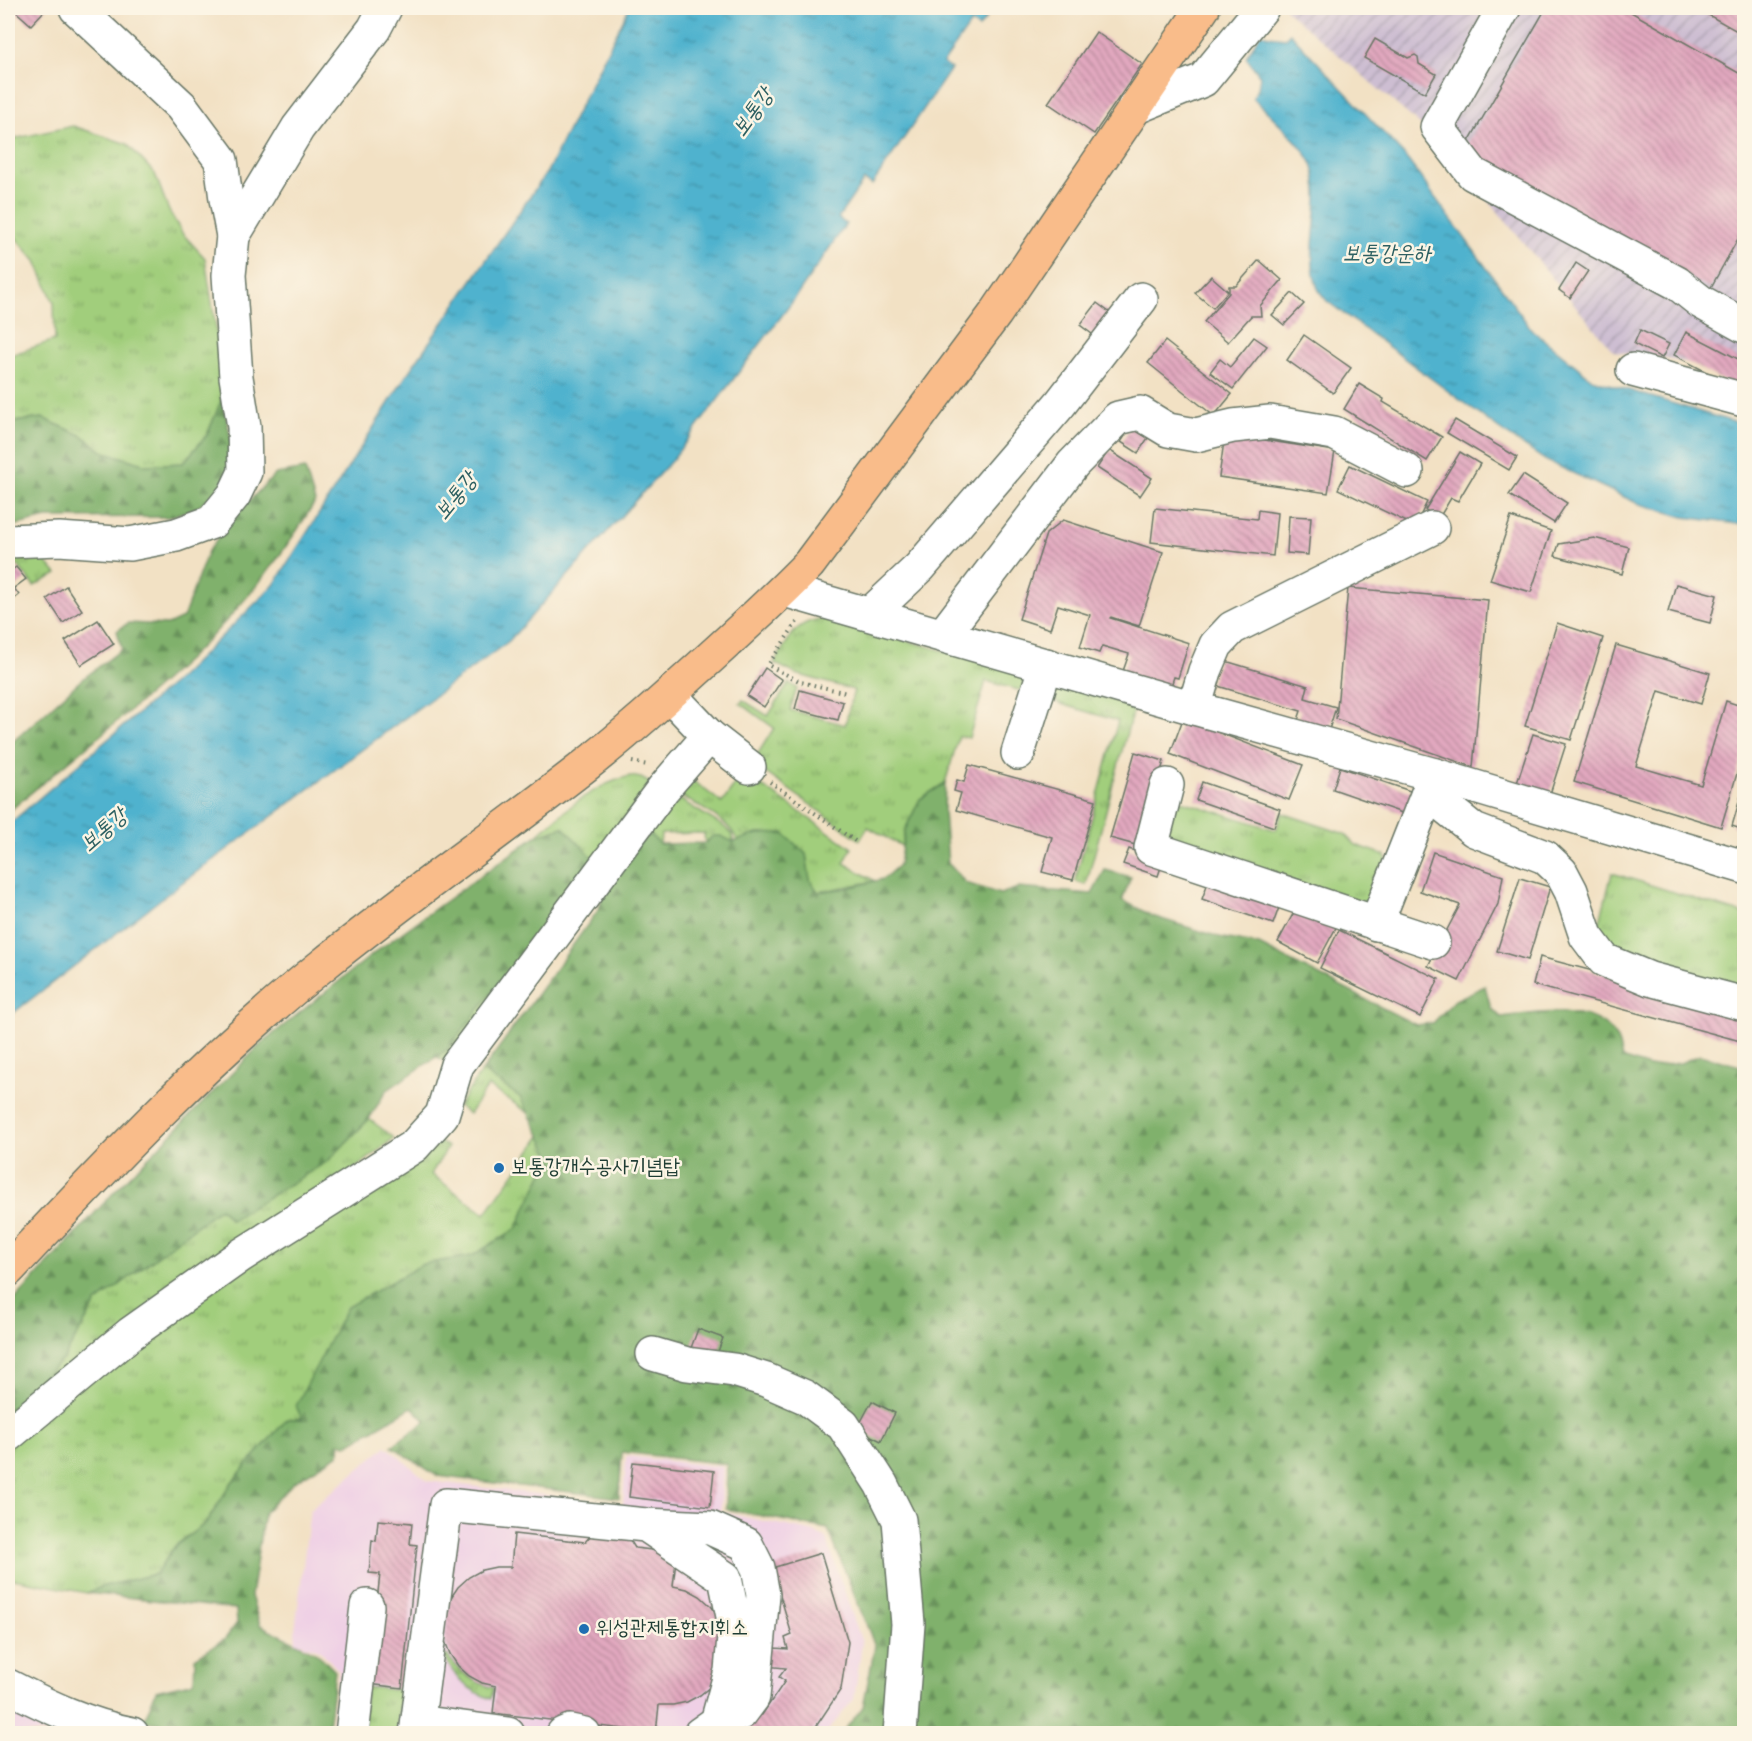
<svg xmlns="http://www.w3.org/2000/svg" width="1752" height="1741" viewBox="0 0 1752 1741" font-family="'Indie Flower','Poor Story',sans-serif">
  <defs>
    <pattern id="industrial-furrows" width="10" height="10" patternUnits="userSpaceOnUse" patternTransform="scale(1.5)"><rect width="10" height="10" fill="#cdbed2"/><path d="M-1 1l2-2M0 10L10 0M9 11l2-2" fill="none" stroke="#a69cab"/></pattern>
    <pattern id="grass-tufts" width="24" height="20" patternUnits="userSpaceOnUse" patternTransform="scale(1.5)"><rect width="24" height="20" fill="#a1ce7c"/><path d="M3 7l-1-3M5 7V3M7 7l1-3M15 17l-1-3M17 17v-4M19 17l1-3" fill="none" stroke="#83a866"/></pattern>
    <pattern id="forest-firs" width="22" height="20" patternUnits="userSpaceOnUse" patternTransform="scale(1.5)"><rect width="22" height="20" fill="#80b16c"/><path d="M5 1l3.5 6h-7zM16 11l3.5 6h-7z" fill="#68915a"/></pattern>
    <pattern id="water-ripples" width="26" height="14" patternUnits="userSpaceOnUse" patternTransform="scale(1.5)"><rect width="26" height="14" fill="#4fb2ce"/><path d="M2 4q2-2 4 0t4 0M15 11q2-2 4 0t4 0" fill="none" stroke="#4192a8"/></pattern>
    <pattern id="building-back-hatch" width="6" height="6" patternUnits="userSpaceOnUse" patternTransform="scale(1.5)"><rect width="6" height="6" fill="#e2a8bf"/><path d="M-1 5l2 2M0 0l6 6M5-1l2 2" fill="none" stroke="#b78a9c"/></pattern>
  </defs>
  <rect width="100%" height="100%" fill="#fcf5e5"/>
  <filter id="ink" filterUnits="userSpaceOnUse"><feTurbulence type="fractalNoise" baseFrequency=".0167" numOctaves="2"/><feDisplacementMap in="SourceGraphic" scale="12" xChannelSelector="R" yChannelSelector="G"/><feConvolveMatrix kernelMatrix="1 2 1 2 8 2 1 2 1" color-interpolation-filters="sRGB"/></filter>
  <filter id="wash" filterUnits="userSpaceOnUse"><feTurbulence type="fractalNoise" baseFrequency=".008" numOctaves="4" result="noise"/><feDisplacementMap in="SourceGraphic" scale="24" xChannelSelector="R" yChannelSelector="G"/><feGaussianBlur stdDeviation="1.35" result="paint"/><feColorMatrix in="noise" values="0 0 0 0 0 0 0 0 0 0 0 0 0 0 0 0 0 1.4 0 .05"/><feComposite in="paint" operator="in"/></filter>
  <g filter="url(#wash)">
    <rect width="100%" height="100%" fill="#f2e1c4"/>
    <g fill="#efd0e5">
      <polygon points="386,1446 428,1481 623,1504 626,1456 723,1467 721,1512 811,1531 826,1537 862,1643 854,1699 826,1733 315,1734 331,1730 339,1671 320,1650 296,1642 295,1630 310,1510"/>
      <polygon points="8,1667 58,1700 142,1724 200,1733 8,1733"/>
    </g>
    <polygon fill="url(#industrial-furrows)" points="1284,8 1744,8 1744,371 1613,351 1440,142"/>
    <g fill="url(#grass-tufts)" stroke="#608658" stroke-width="1.5">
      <polygon points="73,126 127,144 155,174 169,211 182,233 205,258 217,336 222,399 207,435 183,463 146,465 102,451 83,436 42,418 8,423 8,356 55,340 54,303 36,261 8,229 8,140"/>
      <polygon points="42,557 57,574 34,586 17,564 8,571 8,559"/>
      <path d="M825 618 1031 675 1023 689 1018 690 986 681 969 738 959 736 945 783 920 799 905 830 902 846 868 827 860 840 752 763 774 728 740 703 743 700 768 716 789 683 797 688 790 710 845 725 854 690 796 674 774 663C791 638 792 622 825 618Z"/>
      <polygon points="1053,683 1134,706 1086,885 1075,881 1118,721 1058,703 1053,698"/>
      <path d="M743 773 852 848 844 863 875 881 818 892 810 880 806 854 757 834 737 841C732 821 697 806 679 795L691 779 722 803Z"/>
      <path d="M630 776 641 778 650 783 450 1064 437 1057 448 1049 563 827 536 836C566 810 590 786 630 776Z"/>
      <polygon points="668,792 723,826 732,834 733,842 713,836 705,843 704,833 661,834 660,844 649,834"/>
      <polygon points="1172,798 1276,830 1282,813 1345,834 1356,845 1385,855 1389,866 1369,909 1159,846"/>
      <polygon points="1612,873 1744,914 1744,998 1621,957 1598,929"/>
      <polygon points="482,1071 520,1097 529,1113 488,1086 469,1114 458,1106"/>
      <polygon points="369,1119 394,1138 373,1155 8,1423 8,1411 64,1358 96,1303 220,1208 230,1220 328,1161"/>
      <polygon points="541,1136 551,1156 516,1229 472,1256 423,1264 303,1419 287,1419 232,1482 207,1522 175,1546 156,1574 104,1586 87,1593 8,1578 8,1447 66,1392 411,1151 423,1160 437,1140 448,1147 431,1174 485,1214"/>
      <path d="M447 1655C460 1672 473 1683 494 1688L491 1699C466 1689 456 1680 444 1656Z"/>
      <polygon points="366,1687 401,1690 397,1733 362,1734"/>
    </g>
    <g fill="url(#forest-firs)" stroke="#507750" stroke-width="1.5">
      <polygon points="222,399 234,451 225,483 198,507 169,517 47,518 8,527 8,423 42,418 83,436 102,451 146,465 183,463 207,435"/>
      <path d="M305 469 315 502C280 560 236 615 186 661 129 714 67 762 8 812V746L80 681 122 649 117 631 128 623 168 625 183 618 208 551 235 515 276 474Z"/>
      <path d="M945 783 944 812 948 863 966 883 1000 894 1018 888 1092 894 1105 870 1131 877 1122 900 1152 916 1219 937 1259 945 1416 1025 1433 1023 1455 1000 1485 986 1491 1008 1501 1017C1535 1014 1592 1001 1615 1036 1619 1041 1620 1052 1622 1058L1649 1067 1680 1063 1700 1055 1744 1067V1733H842L863 1707 875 1646 828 1529 726 1509 727 1464 622 1452 619 1498 437 1476 392 1446 426 1421 412 1407 347 1445 340 1443 339 1454 294 1482 264 1513 251 1596 260 1625 317 1653 335 1671 328 1728 309 1733 218 1734 144 1721 156 1691 194 1682 195 1658 225 1639 237 1623 236 1609 87 1593 104 1586 156 1574 175 1546 207 1522 232 1482 287 1419H302L296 1406 347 1307 423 1264 472 1256 516 1229 551 1156 520 1097 482 1071 599 909 607 876 649 834 660 844 705 843 713 836H721L733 842 757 834 783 833 806 854 810 880 818 892 847 888 883 879 899 865 905 830 920 799Z"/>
      <polygon points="563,827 595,860 448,1049 386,1091 369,1119 328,1161 231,1220 220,1208 96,1303 64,1358 8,1411 8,1307 116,1190 263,1042 378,950 536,836"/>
    </g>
    <g fill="url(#water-ripples)" stroke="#377881" stroke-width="1.5">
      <polygon points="629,8 993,8 979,28 971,23 943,63 951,69 872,185 864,180 838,218 846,224 793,301 672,460 509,641 183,882 8,1017 8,825 177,680 274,585 406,376 547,172"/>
      <path d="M1261 33 1268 36 1285 38 1290 33 1404 155 1532 330 1592 379 1744 425V525L1684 517 1637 503 1545 460 1499 429 1327 301C1324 297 1318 291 1317 286 1304 248 1325 206 1313 167 1306 146 1269 114 1253 98L1258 89 1260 76 1246 57Z"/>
    </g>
    <g id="blocks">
      <g fill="url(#building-back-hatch)">
        <polygon points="12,8 47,8 31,25"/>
        <polygon points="1546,8 1624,8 1744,76 1744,228 1710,289 1464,150"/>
        <polygon points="1696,8 1744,8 1744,35"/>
        <polygon points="1096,32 1142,64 1094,134 1048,103"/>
        <polygon points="1375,39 1408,58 1415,55 1418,57 1419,64 1436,74 1425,93 1364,58"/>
        <polygon points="1259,260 1282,280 1260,306 1261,316 1251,316 1228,342 1204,322 1229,293 1229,286 1236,286"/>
        <polygon points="1576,263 1588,271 1570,298 1559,290"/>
        <polygon points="1211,276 1228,291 1213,308 1195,293"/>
        <polygon points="1292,293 1304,304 1284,325 1272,315"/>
        <polygon points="1097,303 1113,315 1096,337 1080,325"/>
        <polygon points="1640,330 1669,344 1662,358 1634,344"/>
        <polygon points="1686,332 1744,362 1743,391 1674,355"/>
        <polygon points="1304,335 1351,368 1333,393 1287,360"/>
        <polygon points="1254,337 1267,346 1233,389 1210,372 1220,359 1230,367"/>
        <polygon points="1165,341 1232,394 1214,416 1148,363"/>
        <polygon points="1359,384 1384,399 1383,402 1442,437 1427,461 1344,409"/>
        <polygon points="1455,420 1517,457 1509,470 1447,433"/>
        <polygon points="1131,427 1148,438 1138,453 1121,442"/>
        <polygon points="1225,434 1335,451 1328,493 1219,477"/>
        <polygon points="1109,450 1152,478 1140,496 1097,468"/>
        <polygon points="1460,452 1480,464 1458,501 1451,498 1439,518 1425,510"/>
        <polygon points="1350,465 1427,502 1415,526 1338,489"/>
        <polygon points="1523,475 1567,503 1554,523 1509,495"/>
        <polygon points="1155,508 1257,519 1258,510 1277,513 1273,556 1151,542"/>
        <polygon points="1289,516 1311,517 1308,555 1287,553"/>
        <polygon points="1511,517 1551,531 1531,592 1490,580"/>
        <polygon points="1063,520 1163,552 1139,626 1111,617 1110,618 1189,643 1178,678 1174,677 1170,689 1122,674 1129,654 1102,646 1099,653 1080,647 1090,615 1058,605 1050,629 1019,619 1046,534"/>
        <polygon points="1594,538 1629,547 1622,574 1555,556 1559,544"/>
        <polygon points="16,567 26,579 14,588 19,595 8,604 8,573"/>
        <polygon points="1676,584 1717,595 1710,623 1668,612"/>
        <polygon points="66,586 82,610 63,623 47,599"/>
        <polygon points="1348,588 1488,600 1473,767 1336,719"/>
        <polygon points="98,620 114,644 81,665 65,641"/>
        <polygon points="1557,623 1603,638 1571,740 1525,726"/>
        <polygon points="1616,645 1710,673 1701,704 1659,691 1636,766 1701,785 1726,701 1744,707 1744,750 1721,827 1574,782"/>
        <polygon points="1219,659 1308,686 1305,698 1336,707 1327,736 1296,726 1301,711 1211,684"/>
        <polygon points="765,668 782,680 764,707 747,696"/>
        <polygon points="800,690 843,702 838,720 795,709"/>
        <polygon points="1183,719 1303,765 1289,800 1170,754"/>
        <polygon points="1533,734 1566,744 1550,794 1517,783"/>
        <polygon points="1135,752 1164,761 1139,846 1110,838"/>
        <polygon points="969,765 1096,800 1073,880 1042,872 1052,837 956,810 961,793 954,791 957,780 964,782"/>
        <polygon points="1340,767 1413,792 1405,814 1333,789"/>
        <polygon points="1202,782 1280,809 1274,827 1196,800"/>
        <polygon points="1744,785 1744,830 1732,826"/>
        <polygon points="1129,849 1163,861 1158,876 1123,864"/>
        <polygon points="1433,852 1503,876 1498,904 1459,981 1428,966 1460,905 1420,891"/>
        <polygon points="1210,877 1281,902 1273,924 1202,899"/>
        <polygon points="1520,878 1550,887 1528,960 1497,951"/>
        <polygon points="1300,901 1339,922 1317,963 1278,942"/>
        <polygon points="1339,930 1439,979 1420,1017 1320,968"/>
        <polygon points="1540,957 1744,1011 1744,1042 1533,985"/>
        <polygon points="698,1329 723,1338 713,1365 688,1356"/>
        <polygon points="872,1401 895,1413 881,1441 857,1429"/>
        <polygon points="633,1462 714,1471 710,1507 629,1497"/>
        <polygon points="378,1520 412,1523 410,1544 417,1545 402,1688 368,1684 380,1574 369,1573 372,1540 376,1541"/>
        <polygon points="514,1534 585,1542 592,1534 627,1535 635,1548 677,1553 673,1586 687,1589 700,1596 711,1606 720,1618 726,1645 788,1649 785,1638 792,1635 772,1568 821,1553 848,1642 841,1689 811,1734 738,1734 738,1729 755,1714 762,1715 785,1681 779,1677 786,1668 724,1662 711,1686 700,1695 687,1702 673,1705 659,1705 656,1733 493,1713 496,1686 482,1683 469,1676 458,1666 450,1654 445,1641 450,1599 458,1587 469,1577 482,1570 496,1567 511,1567"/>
      </g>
    </g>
  </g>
  <g filter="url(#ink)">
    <use href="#blocks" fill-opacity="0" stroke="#697666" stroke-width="1.5"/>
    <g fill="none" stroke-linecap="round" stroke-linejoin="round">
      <g stroke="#697666" stroke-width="36">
        <g id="minor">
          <polyline points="76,8 181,106 221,160 226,199 233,236"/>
          <polyline points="1504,8 1437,127 1473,174 1677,283 1701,302 1744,326"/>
          <polyline points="1134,108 1203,80 1262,8"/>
          <polyline points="1633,370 1744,400"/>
          <polyline points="8,541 59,539 130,544 176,535 212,522 234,495 245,472 244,427 236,377 229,275 233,236 298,128 374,29 385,8"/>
          <polyline points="784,590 1194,708 1435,775 1744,867"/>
          <polyline points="870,614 920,567 1060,404 1141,299"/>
          <polyline points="943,635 1073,464 1118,418 1140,413 1168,430 1196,435 1233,426 1270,422 1334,433 1407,471"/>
          <polyline points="670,695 709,736 749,767"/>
          <polyline points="1194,708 1205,671 1216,645 1232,628 1432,528"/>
          <polyline points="1018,753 1046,665"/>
          <polyline points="1167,785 1151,848 1433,942"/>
          <polyline points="1428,793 1474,830 1545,857 1561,872 1571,891 1586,936 1604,960 1650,979 1744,1004"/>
          <polyline points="1376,924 1435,775"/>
          <polyline points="653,1354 687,1364 734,1370 766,1380 805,1397 843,1425 881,1484 899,1520 908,1624 900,1734"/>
          <polyline points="8,1435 130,1334 240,1256 414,1146 442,1115 457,1065 663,789 709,736"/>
          <polyline points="646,1525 710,1528 746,1544 758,1568 763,1595 753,1697 741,1713 717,1722"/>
          <path d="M8 1686C49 1707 87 1725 132 1734"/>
          <polyline points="418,1722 508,1734"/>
          <polyline points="352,1734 367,1606"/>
          <polyline points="416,1734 446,1505 646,1525 725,1578 735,1626 731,1671 717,1722 700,1734"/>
          <polyline points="563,1734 570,1731 584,1734"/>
        </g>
      </g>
      <g stroke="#697666" stroke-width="36">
        <path id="major" d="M8 1270C108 1164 210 1055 324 964 407 897 493 837 577 772 624 736 668 696 712 656 745 626 778 596 809 564L996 313 1203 8"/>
      </g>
      <g stroke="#697666" stroke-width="4" stroke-dasharray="1.5 4.5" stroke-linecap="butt">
        <polyline points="797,622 768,665 801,682 847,693"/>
        <polyline points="632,762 648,765"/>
        <polyline points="770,782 858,843"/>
      </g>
      <use href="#minor" stroke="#fff" stroke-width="33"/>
      <use href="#major" stroke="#f9bc8a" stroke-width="33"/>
    </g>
  </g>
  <g fill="#1f6fb2" stroke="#fcf5e5" stroke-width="2">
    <circle cx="499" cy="1168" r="6"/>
    <circle cx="584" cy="1629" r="6"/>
  </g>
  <g text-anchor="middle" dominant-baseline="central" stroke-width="5" stroke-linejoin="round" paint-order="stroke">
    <g font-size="21" fill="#1f3d34" stroke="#fcf5e5" text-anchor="start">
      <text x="511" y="1168">보통강개수공사기념탑</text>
      <text x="596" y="1629">위성관제통합지휘소</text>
    </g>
    <g font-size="22" font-style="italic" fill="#2d6062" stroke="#fcf5e5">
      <text transform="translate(754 113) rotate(-54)">보통강</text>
      <text x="1387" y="255">보통강운하</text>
      <text transform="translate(457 497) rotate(-51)">보통강</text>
      <text transform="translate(105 831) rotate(-41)">보통강</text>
    </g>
  </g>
  <rect width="1752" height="1741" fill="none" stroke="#fcf5e5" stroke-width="30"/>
</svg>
